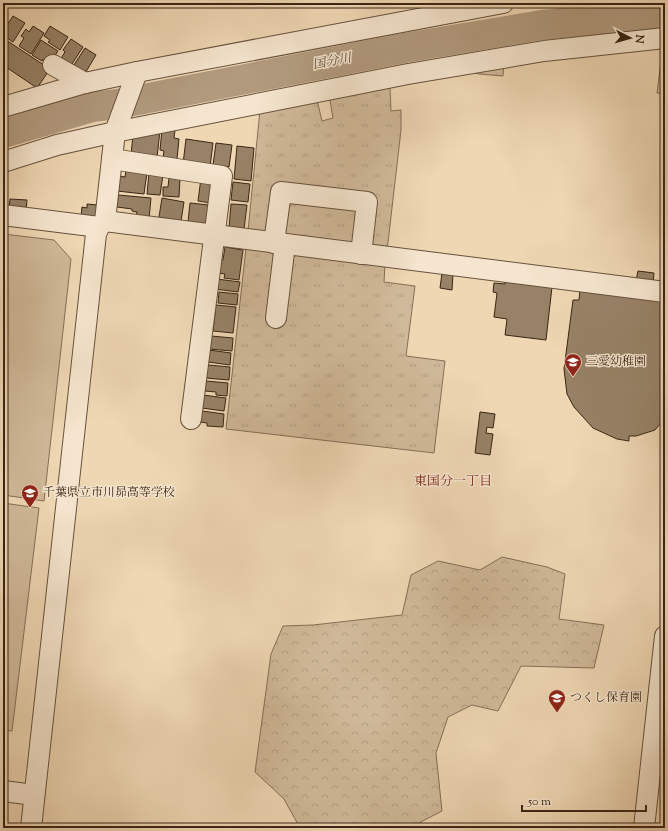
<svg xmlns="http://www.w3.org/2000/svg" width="668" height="831" viewBox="0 0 668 831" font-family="'Sorts Mill Goudy','Noto Serif JP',serif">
  <defs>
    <pattern id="grass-tufts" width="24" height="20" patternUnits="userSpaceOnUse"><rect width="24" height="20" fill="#d0b999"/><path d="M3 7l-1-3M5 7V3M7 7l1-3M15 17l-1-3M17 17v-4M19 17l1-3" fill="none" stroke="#b39f83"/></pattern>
    <pattern id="forest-crowns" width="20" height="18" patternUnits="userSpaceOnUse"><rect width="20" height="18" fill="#d0b999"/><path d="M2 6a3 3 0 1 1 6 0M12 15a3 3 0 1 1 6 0" fill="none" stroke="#b39f83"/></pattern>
  </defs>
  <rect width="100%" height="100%" fill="#efd7b4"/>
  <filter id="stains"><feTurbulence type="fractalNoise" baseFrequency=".005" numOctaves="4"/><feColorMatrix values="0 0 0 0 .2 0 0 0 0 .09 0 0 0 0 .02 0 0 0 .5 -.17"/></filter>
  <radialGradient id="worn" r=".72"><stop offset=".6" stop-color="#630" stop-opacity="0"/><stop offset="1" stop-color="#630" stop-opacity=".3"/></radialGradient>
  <g fill="url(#grass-tufts)" stroke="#846f56">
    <polygon points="663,45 665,45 665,94 657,93"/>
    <polygon points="504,63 503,76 479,74 463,70"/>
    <polygon points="390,87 391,111 401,110 401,130 387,251 372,249 374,196 276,184 265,233 248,231 260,110 317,100 322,121 333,118 329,95"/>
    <polygon points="292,199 355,207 359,214 356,244 291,239 284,232 287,204"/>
    <polygon points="246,248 271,251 275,258 289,261 299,253 385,264 384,282 415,286 406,356 445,361 434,453 226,429"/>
  </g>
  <polygon fill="url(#forest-crowns)" stroke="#846f56" points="502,557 547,567 565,574 559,619 604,625 594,668 521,666 498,711 472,705 448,717 436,753 442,811 409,828 300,828 284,799 255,772 271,654 283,626 313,625 402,615 411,575 438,561 480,570"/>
  <g fill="#d0b999" stroke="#846f56">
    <polygon points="3,234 54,240 71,259 44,501 3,495"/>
    <polygon points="3,503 39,508 12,731 3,730"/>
  </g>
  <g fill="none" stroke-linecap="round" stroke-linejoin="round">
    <polyline stroke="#b19a7e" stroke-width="30" points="3,133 92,107 118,104 404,48 542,25 665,13"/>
  </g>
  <g fill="#978267" stroke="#382514">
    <polygon points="13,16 25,23 13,42 3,35 3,31"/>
    <polygon points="33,26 44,33 31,54 19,46 24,38 21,36 26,29 29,32"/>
    <polygon points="50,26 68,37 60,50 48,42 50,40 44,36"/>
    <polygon points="3,38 50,69 37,88 3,65"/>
    <polygon points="71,39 83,47 70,67 60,60 65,52 63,50"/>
    <polygon points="41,40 58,51 50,63 43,59 42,61 32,55"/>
    <polygon points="85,48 96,55 84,75 72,68"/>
    <polygon points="162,129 175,130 174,138 179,139 177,159 163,158 164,151 160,150"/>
    <polygon points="160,130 157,158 131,155 133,135"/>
    <polygon points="186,139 213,143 210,167 183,164"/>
    <polygon points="216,143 232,145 229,167 213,165"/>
    <polygon points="237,146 254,148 251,181 234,179"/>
    <polygon points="126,170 147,173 144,194 117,191 119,176 125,177"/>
    <polygon points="149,173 163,175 160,195 147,194"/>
    <polygon points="169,178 180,179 179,197 163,196 163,187 168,187"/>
    <polygon points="201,178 210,180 209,185 213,185 211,203 198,201"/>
    <polygon points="233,182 250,184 248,202 231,200"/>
    <polygon points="118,195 151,198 149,219 136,217 137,212 132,211 132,209 117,207"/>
    <polygon points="162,198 184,202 181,221 159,217"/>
    <polygon points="10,199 27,200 26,211 9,209"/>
    <polygon points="190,203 209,205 207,224 188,222"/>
    <polygon points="87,204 98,205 97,220 81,218 82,207 87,208"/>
    <polygon points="231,204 247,205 244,229 229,228"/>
    <polygon points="225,247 243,250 239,280 224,278 225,274 218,273 220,260 223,260"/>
    <polygon points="638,271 654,273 653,284 636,281"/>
    <polygon points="442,273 453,274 452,290 440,288"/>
    <polygon points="217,279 240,282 238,292 215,289"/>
    <polygon points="505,281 552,287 546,340 505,335 507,319 494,317 497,293 493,292 494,283 505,284"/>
    <polygon points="580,289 665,301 665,415 661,423 655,430 636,436 629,436 629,441 617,439 593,428 574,407 567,394 564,369 573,300 579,300"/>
    <polygon points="219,292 238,294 237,305 218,303"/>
    <polygon points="216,305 236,307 233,333 213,331"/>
    <polygon points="211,336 233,338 232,351 209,349"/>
    <polygon points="209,350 231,353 230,365 208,362"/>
    <polygon points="208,365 230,367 229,380 206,378"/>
    <polygon points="206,381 228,383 227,396 216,395 216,392 205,391"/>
    <polygon points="203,395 226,398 224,411 202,408"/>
    <polygon points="202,411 224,414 223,427 207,426 207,423 200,422"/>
    <polygon points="480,412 495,414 493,428 487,427 486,433 493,434 490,455 475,453"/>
  </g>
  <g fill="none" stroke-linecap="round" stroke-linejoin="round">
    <g stroke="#66523c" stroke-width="22">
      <g id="minor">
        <polyline points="53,65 85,83"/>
        <polyline points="3,107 85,83 137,72 503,3"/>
        <polyline points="112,159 222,176 191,419"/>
        <polyline points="3,162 57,145 115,132 408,74 544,51 665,38"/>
        <polyline points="3,215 99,227"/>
        <polyline points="105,221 665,292"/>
        <polyline points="274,243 281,192 367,202 361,254"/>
        <polyline points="276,318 285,244"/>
        <polyline points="3,791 34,795"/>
        <polyline points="31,828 96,234 99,227 105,221 115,132 137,72"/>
        <polyline points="644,828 665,636"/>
      </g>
    </g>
    <use href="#minor" stroke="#f5e5ce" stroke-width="20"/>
  </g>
  <defs>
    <g id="school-pin" transform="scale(0.9)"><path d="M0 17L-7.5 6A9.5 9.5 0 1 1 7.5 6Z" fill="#8f2418" stroke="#f5e5ce"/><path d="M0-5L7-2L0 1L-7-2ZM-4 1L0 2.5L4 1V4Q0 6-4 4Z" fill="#fff"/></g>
  </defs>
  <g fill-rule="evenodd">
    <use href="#school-pin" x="573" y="362"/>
    <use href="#school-pin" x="30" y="493"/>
    <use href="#school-pin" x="557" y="698"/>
  </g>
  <g text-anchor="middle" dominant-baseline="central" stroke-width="3" stroke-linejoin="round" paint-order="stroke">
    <g font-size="12" fill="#382514" stroke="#f5e5ce" text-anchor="start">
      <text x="586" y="362">三愛幼稚園</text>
      <text x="43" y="493">千葉県立市川昴高等学校</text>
      <text x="570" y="698">つくし保育園</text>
    </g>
    <g font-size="13" font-style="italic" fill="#5c4834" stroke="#f5e5ce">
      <text transform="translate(332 62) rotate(-11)">国分川</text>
    </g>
    <g font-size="13" fill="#7a1f14" stroke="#f5e5ce">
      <text x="453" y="482">東国分一丁目</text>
    </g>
  </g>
  <rect width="668" height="831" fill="none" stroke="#efd7b4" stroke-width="16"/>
  <rect x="4" y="4" width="660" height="823" fill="none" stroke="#382514" stroke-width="2"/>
  <rect x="8" y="8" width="652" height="815" fill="none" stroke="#382514"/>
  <g transform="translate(630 38) rotate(96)" stroke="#f5e5ce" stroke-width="3" paint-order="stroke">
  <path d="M0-3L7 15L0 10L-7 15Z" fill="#382514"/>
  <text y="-6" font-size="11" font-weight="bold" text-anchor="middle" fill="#382514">N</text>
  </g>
  <path d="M522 805v6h124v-6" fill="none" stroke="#382514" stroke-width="2"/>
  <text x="528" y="805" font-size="12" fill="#382514" stroke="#f5e5ce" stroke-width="3" paint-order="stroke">50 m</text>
  <rect width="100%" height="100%" filter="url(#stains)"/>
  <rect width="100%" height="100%" fill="url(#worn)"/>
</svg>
